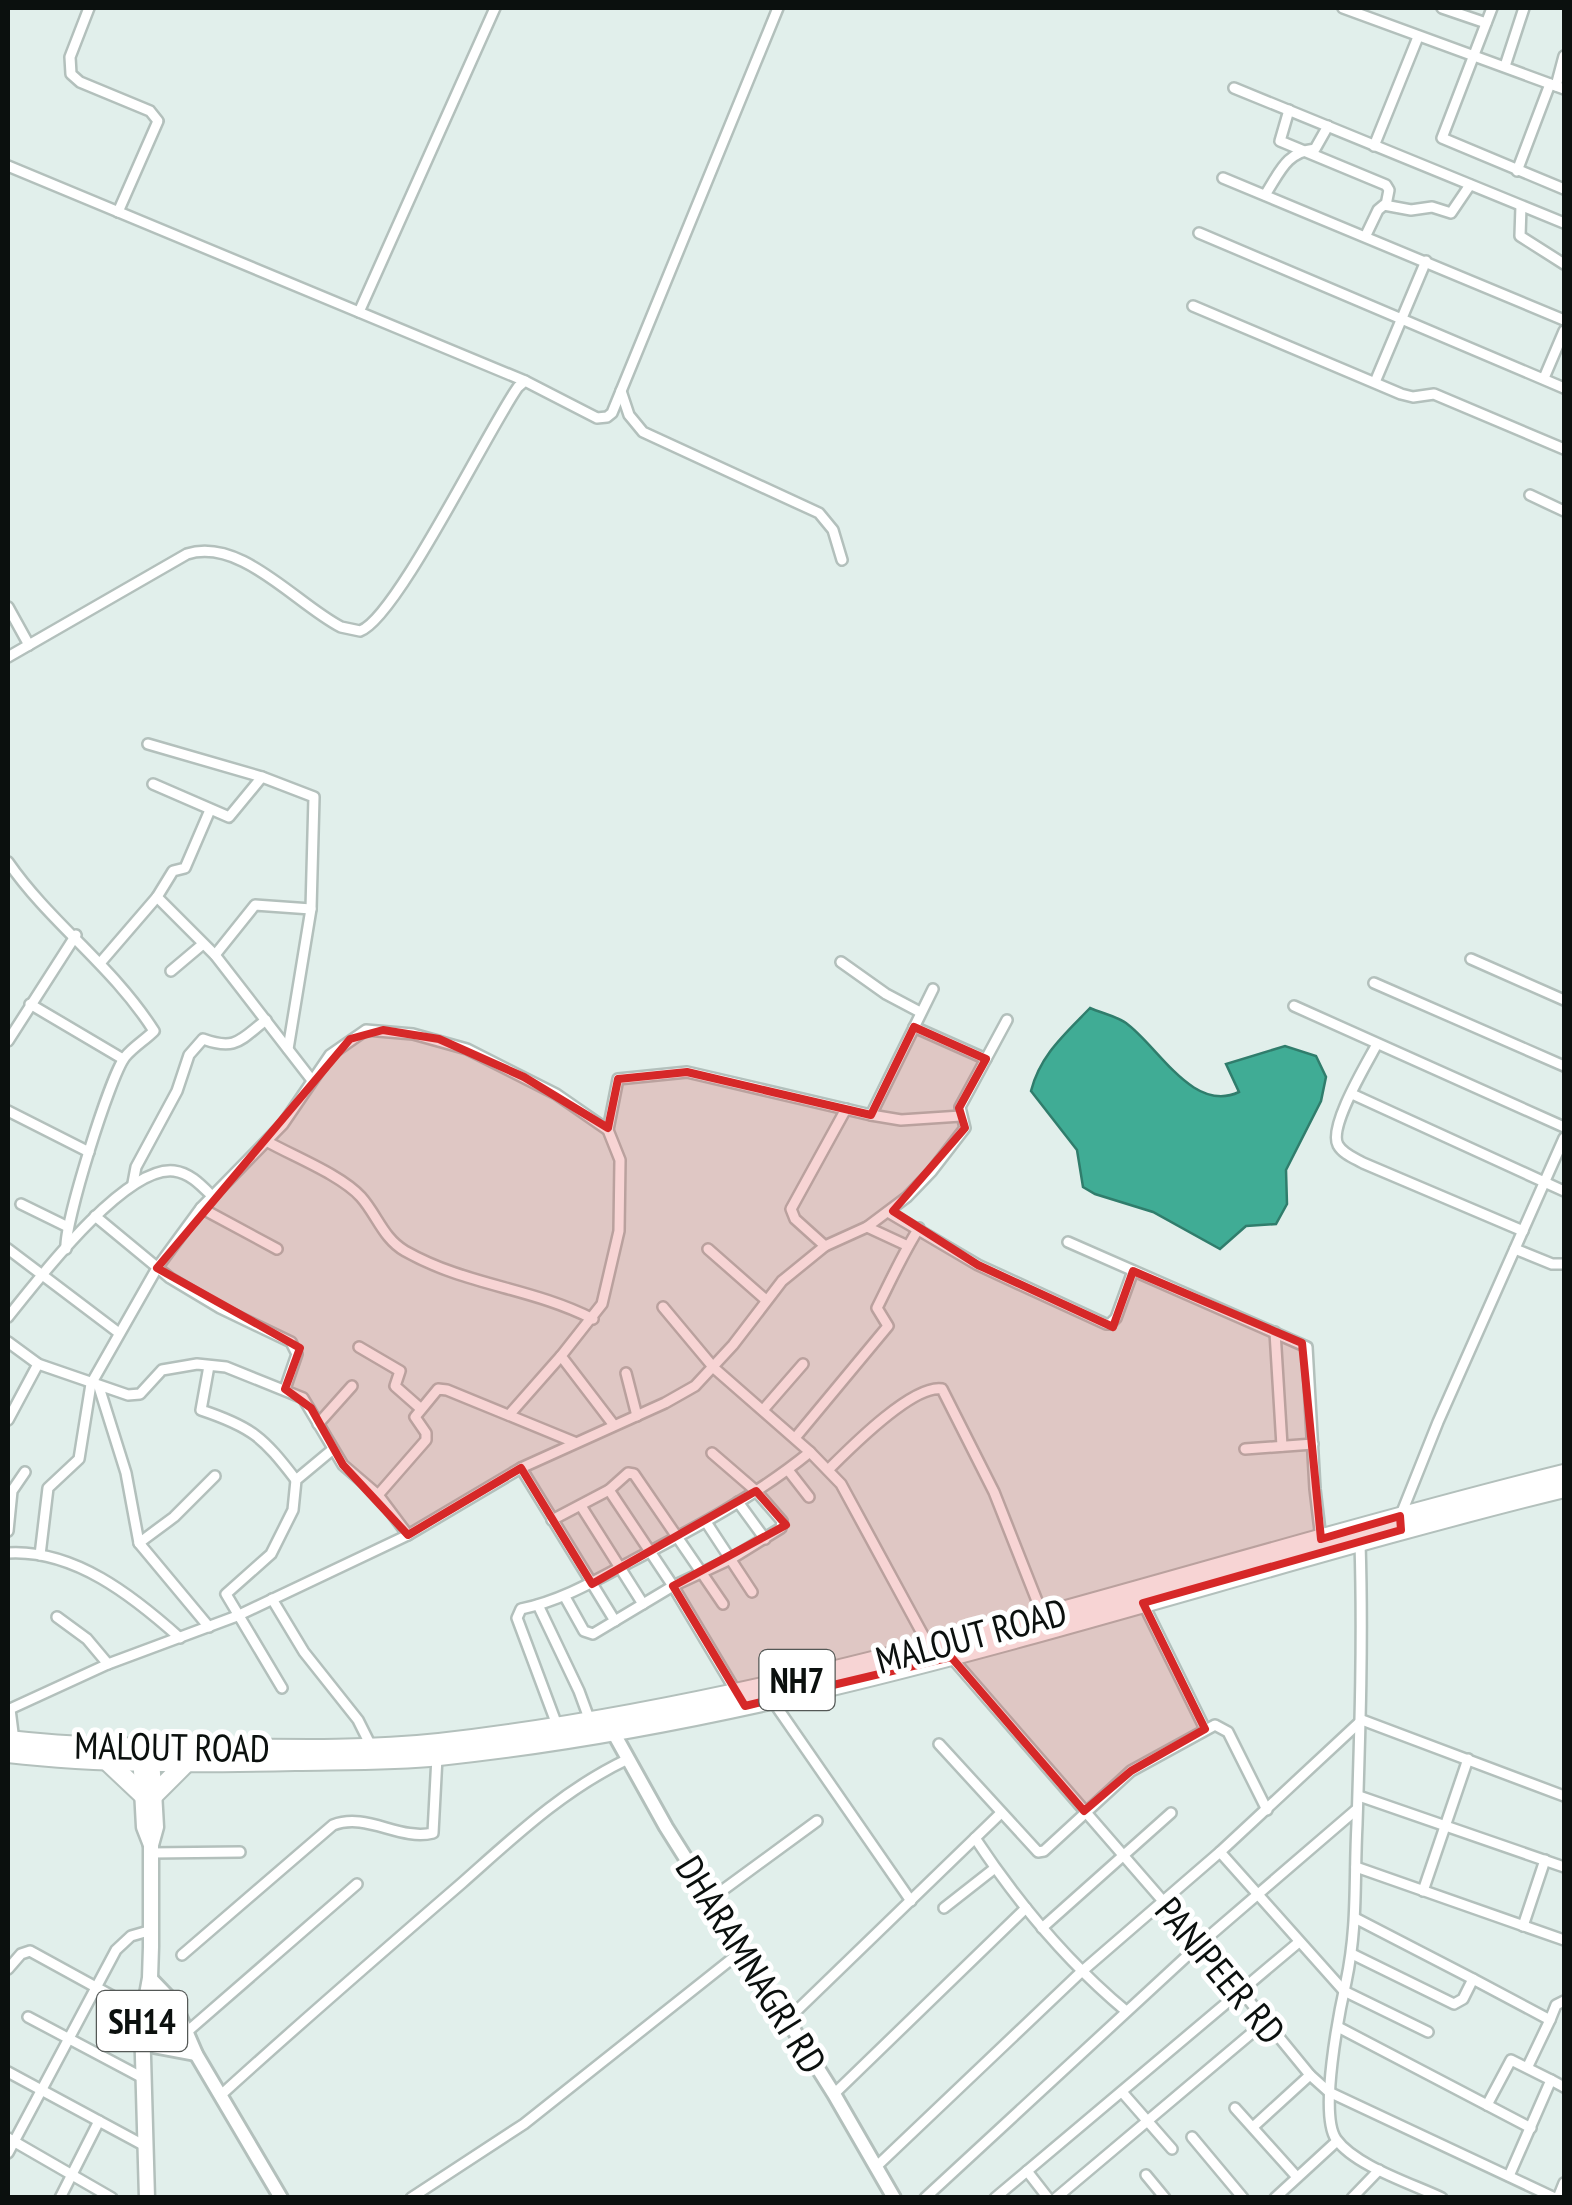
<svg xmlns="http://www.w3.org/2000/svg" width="1572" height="2205" viewBox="0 0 1572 2205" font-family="'PT Sans Narrow',sans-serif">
  <rect width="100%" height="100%" fill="#e1efeb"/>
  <path fill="#40ac95" stroke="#307d6c" stroke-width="2.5" d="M1090 1008C1101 1013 1116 1016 1126 1023 1158 1046 1193 1114 1239 1092L1226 1064 1285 1046 1316 1056 1326 1077 1321 1101 1286 1170 1287 1204 1276 1224 1246 1226 1220 1249 1153 1212 1095 1194 1083 1187 1077 1150 1031 1091C1040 1055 1065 1034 1090 1008Z"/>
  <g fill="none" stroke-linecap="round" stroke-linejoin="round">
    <g stroke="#b3c0bc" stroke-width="14">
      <g id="street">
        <polyline points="89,8 70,57 71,74 80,82 150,111 158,121 118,212"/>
        <polyline points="1343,8 1564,89"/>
        <polyline points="1442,8 1486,23"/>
        <polyline points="1492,8 1442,138 1564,189"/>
        <polyline points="1505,66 1524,8"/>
        <polyline points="1556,86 1564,56"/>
        <polyline points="1234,88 1564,223"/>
        <polyline points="1289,110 1280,141 1386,185 1389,190 1386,205"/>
        <polyline points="1374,146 1418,37"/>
        <polyline points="8,166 525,381"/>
        <polyline points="1517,171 1550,84"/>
        <polyline points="1223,178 1564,320"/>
        <path d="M1265 195C1280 172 1286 152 1315 149L1328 126"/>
        <polyline points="1521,206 1520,236 1564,264"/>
        <polyline points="1199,233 1564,388"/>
        <polyline points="1366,235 1378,210 1384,205 1411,210 1432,207 1451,213 1470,185"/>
        <polyline points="1193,306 1401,394 1413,397 1434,394 1564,449"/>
        <polyline points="359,312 495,8"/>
        <polyline points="1544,378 1564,331"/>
        <polyline points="1375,382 1426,261"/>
        <polyline points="621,391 629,415 643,432 819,513 833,530 842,560"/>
        <polyline points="1530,495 1564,511"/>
        <polyline points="8,607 29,645"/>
        <path d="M8 657 187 554C241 537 296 604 341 627L360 631C396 619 488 429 518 387L525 381 597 418 607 417 612 413 778 8"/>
        <polyline points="148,744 262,777 314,797 311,909 288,1049"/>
        <polyline points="153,784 229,817 262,777"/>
        <path d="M8 862C51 924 112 965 154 1031 145 1040 133 1047 125 1057 110 1076 64 1224 66 1249"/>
        <polyline points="157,897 215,955 311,1079"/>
        <polyline points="215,955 255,905 311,909"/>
        <polyline points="1471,959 1564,1000"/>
        <polyline points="101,962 157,897 173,871 185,868 210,810"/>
        <polyline points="841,962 886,994 920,1012"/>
        <polyline points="171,971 203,944"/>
        <polyline points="1374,983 1564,1066"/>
        <polyline points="30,1004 123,1059"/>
        <polyline points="1294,1006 1564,1127"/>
        <polyline points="914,1027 986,1059"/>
        <polyline points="8,1041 76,935"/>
        <path d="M1377 1044C1367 1063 1328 1127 1338 1145 1343 1154 1354 1158 1363 1163L1523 1231"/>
        <polyline points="1352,1094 1564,1191"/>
        <polyline points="8,1111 89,1152"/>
        <polyline points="871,1115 933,989"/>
        <polyline points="608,1130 618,1079 687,1072 871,1115 901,1120 961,1116"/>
        <path d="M268 1142C295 1157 341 1175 361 1197 377 1215 383 1238 405 1251 467 1286 530 1287 593 1319"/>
        <path d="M133 1183 136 1167 177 1091 189 1055 203 1039C236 1051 240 1040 266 1020"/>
        <polyline points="21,1204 68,1227"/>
        <polyline points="201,1208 277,1249"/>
        <polyline points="888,1212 978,1265 1106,1324 1110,1324 1116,1318 1133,1271"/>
        <polyline points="95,1216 170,1278 220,1308 291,1342 297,1354 285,1389"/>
        <polyline points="867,1227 908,1246"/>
        <polyline points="1068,1242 1307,1347 1315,1489 1321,1539"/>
        <polyline points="825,1246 795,1219 791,1209 846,1109"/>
        <polyline points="8,1249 119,1333"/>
        <polyline points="708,1249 766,1300"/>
        <polyline points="1515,1249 1552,1264 1564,1264"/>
        <polyline points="663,1307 714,1368 810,1452 841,1484 929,1646"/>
        <path d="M8 1317C37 1281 125 1165 174 1171 190 1173 201 1185 212 1196"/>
        <polyline points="1275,1332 1282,1446"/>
        <polyline points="8,1342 38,1364 128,1395 140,1394 162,1370 197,1364 226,1367 303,1398 343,1465 378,1495 408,1535"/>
        <polyline points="359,1347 400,1371 395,1386 420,1408"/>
        <path d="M209 1366 201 1410C252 1427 263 1437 296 1480"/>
        <polyline points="626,1373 637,1416"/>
        <polyline points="99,1387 126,1473 139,1543 209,1627"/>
        <polyline points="763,1410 803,1364"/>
        <polyline points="509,1415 561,1356"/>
        <polyline points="8,1420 38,1364"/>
        <polyline points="318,1424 352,1386"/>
        <path d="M795 1438 888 1326 877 1308C890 1282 903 1253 919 1228"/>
        <polyline points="1245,1449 1313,1444"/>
        <polyline points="521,1468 615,1621"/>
        <path d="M829 1469C850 1448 913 1384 942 1389L994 1492 1043 1616"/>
        <polyline points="788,1470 809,1497"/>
        <polyline points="609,1490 673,1586 738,1695"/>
        <polyline points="378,1495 426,1440 426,1433 415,1417 438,1389 447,1390 574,1442"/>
        <polyline points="738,1502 765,1539"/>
        <polyline points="581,1506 643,1604"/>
        <polyline points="1400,1517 1438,1422 1564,1138"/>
        <polyline points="552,1520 609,1490 628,1473 634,1474 723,1604"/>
        <polyline points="706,1522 752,1592"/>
        <polyline points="8,1531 12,1491 25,1472"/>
        <polyline points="139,1543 174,1517 215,1476"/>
        <path d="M1360 1543C1363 1637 1360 1730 1357 1824 1354 1880 1358 1925 1346 1982 1339 2013 1319 2114 1336 2139 1355 2166 1413 2184 1442 2198"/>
        <path d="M8 1553C74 1549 133 1596 180 1638"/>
        <polyline points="40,1555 48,1488 79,1459 91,1384 157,1268 201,1208 283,1124 330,1055 366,1030 413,1034 467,1049 556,1094 608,1130 620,1160 619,1231 602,1304 561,1356 613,1424"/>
        <polyline points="565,1597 584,1631 593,1634 673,1586 731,1559 781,1528 782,1521 756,1491 712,1453"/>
        <polyline points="272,1599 304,1652 358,1720 371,1746"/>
        <polyline points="1143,1603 1205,1729"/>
        <polyline points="538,1605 579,1691 590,1721"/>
        <polyline points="57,1617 87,1639 108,1664"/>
        <polyline points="951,1657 1242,1992 1310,2075 1329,2092 1555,2198"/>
        <polyline points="282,1688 226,1594 271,1554 293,1510 296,1480 332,1450"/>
        <polyline points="772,1700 911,1901"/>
        <path d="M557 1725 517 1618 521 1609C563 1600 596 1580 634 1560 695 1528 756 1496 810 1452"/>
        <polyline points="14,1741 10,1709 108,1664 237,1616 408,1535 521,1468 665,1403 695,1386 733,1345 782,1281 825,1246 867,1227 907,1197 931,1172 965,1128 960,1107 1007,1020"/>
        <polyline points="939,1744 1038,1852 1044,1851 1131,1771 1215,1725 1228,1732 1267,1810"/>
        <polyline points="1359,1796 1564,1867"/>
        <path d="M975 1838C1018 1903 1066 1961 1126 2011"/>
        <polyline points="1220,1852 1344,1991 1428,2032"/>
        <polyline points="151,1853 240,1852"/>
        <polyline points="1356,1867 1564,1940"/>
        <polyline points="1423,1891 1468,1759"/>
        <polyline points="712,1898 817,1821"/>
        <polyline points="944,1908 995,1868"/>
        <polyline points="1355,1918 1473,1979"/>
        <polyline points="1523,1926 1545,1860"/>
        <polyline points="1042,1928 1171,1813"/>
        <polyline points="1352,1954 1454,2004 1463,1999 1473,1979 1550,2020 1556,2005 1564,2001"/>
        <path d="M182 1955 333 1825C367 1812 399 1841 433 1833L437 1757"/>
        <polyline points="8,1969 21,1954 30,1951 143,2013"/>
        <polyline points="28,2017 143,2078"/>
        <polyline points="787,2020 1001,1813"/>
        <polyline points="1338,2027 1531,2128"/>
        <polyline points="188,2031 357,1884"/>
        <polyline points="1528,2066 1550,2020"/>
        <polyline points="8,2072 147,2147"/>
        <polyline points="1551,2080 1564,2087"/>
        <polyline points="1122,2092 1172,2149"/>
        <polyline points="834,2094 1026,1908"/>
        <path d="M221 2095C300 2023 381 1953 462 1883 514 1837 563 1790 626 1760"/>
        <polyline points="1487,2105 1511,2060 1551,2080 1509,2176"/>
        <polyline points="1235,2108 1297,2177"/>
        <polyline points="1253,2127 1310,2075"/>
        <polyline points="1192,2137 1243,2198"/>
        <polyline points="8,2138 112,2198"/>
        <polyline points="8,2153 116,1950 131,1936 152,1930"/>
        <polyline points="877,2166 1080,1973 1220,1852 1362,1720 1564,1796"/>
        <polyline points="1027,2171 1048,2198"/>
        <polyline points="1146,2175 1165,2198"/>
        <polyline points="60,2198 99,2121"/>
        <polyline points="411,2198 524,2124 743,1950"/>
        <polyline points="925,2198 1200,1944 1357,1809"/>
        <polyline points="995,2198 1299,1942"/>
        <polyline points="1056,2198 1266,2021"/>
        <polyline points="1275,2198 1337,2141"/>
        <polyline points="1352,2198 1379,2170"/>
        <polyline points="1558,2198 1564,2183"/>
      </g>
    </g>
    <g stroke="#b3c0bc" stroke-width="18">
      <g id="secondary">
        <polyline points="612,1730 666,1827 834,2094 894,2198"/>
        <polyline points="150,1978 174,2003 196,2054 281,2198"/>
        <polyline points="143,2044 196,2054"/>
      </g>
    </g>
    <g stroke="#b3c0bc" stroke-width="19">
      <g id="primary">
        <polyline points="140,1752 144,1827 151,1845"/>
        <polyline points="147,2198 142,2022 150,1978 151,1947 151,1845 156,1827 152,1756"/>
      </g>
    </g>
    <g stroke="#b3c0bc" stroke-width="22">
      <g id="highway">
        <path d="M8 1740C77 1748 145 1748 215 1748 289 1749 365 1751 439 1743 824 1699 1190 1566 1564 1474"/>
        <path d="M8 1753C103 1764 199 1763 295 1761 342 1760 391 1761 439 1756 824 1716 1190 1580 1564 1488"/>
        <polyline points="107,1761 142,1794"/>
        <polyline points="154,1795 186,1763"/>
      </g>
    </g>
    <use href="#street" stroke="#fff" stroke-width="9"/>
    <use href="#secondary" stroke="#fff" stroke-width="12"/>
    <use href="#primary" stroke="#fff" stroke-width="14"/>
    <use href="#highway" stroke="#fff" stroke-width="18"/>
  </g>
  <path fill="#d62828" fill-opacity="0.2" stroke="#d62828" stroke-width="8" stroke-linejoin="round" d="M914 1027 986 1059 959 1108 965 1128 893 1211 978 1265 1113 1327 1133 1271 1302 1343 1321 1539 1400 1516 1401 1530 1143 1603 1205 1729 1131 1771 1084 1811 951 1657 745 1706 673 1586 786 1525 756 1491 592 1584 521 1468 408 1535 343 1465 311 1408 285 1389 300 1348 157 1268 350 1039 383 1030 439 1039 524 1077 608 1128 618 1079 687 1072 871 1115Z"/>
  <g text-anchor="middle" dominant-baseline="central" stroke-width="10" stroke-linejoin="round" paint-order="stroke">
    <g fill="#fff" stroke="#545856" stroke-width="2.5">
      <rect x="759.5" y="1650" width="75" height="60" rx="8"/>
      <rect x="97" y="1991" width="90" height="60" rx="8"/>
    </g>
    <g font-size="35" font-weight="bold" fill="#0b100e">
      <text x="797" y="1680">NH7</text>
      <text x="142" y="2021">SH14</text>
    </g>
    <g font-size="38" fill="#0b100e" stroke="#fff">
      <text transform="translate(971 1635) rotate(-15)">MALOUT ROAD</text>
      <text transform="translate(172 1746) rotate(1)">MALOUT ROAD</text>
      <text transform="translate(752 1964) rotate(58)">DHARAMNAGRI RD</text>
      <text transform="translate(1221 1970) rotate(50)">PANJPEER RD</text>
    </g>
  </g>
  <rect width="1572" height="2205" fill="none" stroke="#0b100e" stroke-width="20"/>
</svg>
